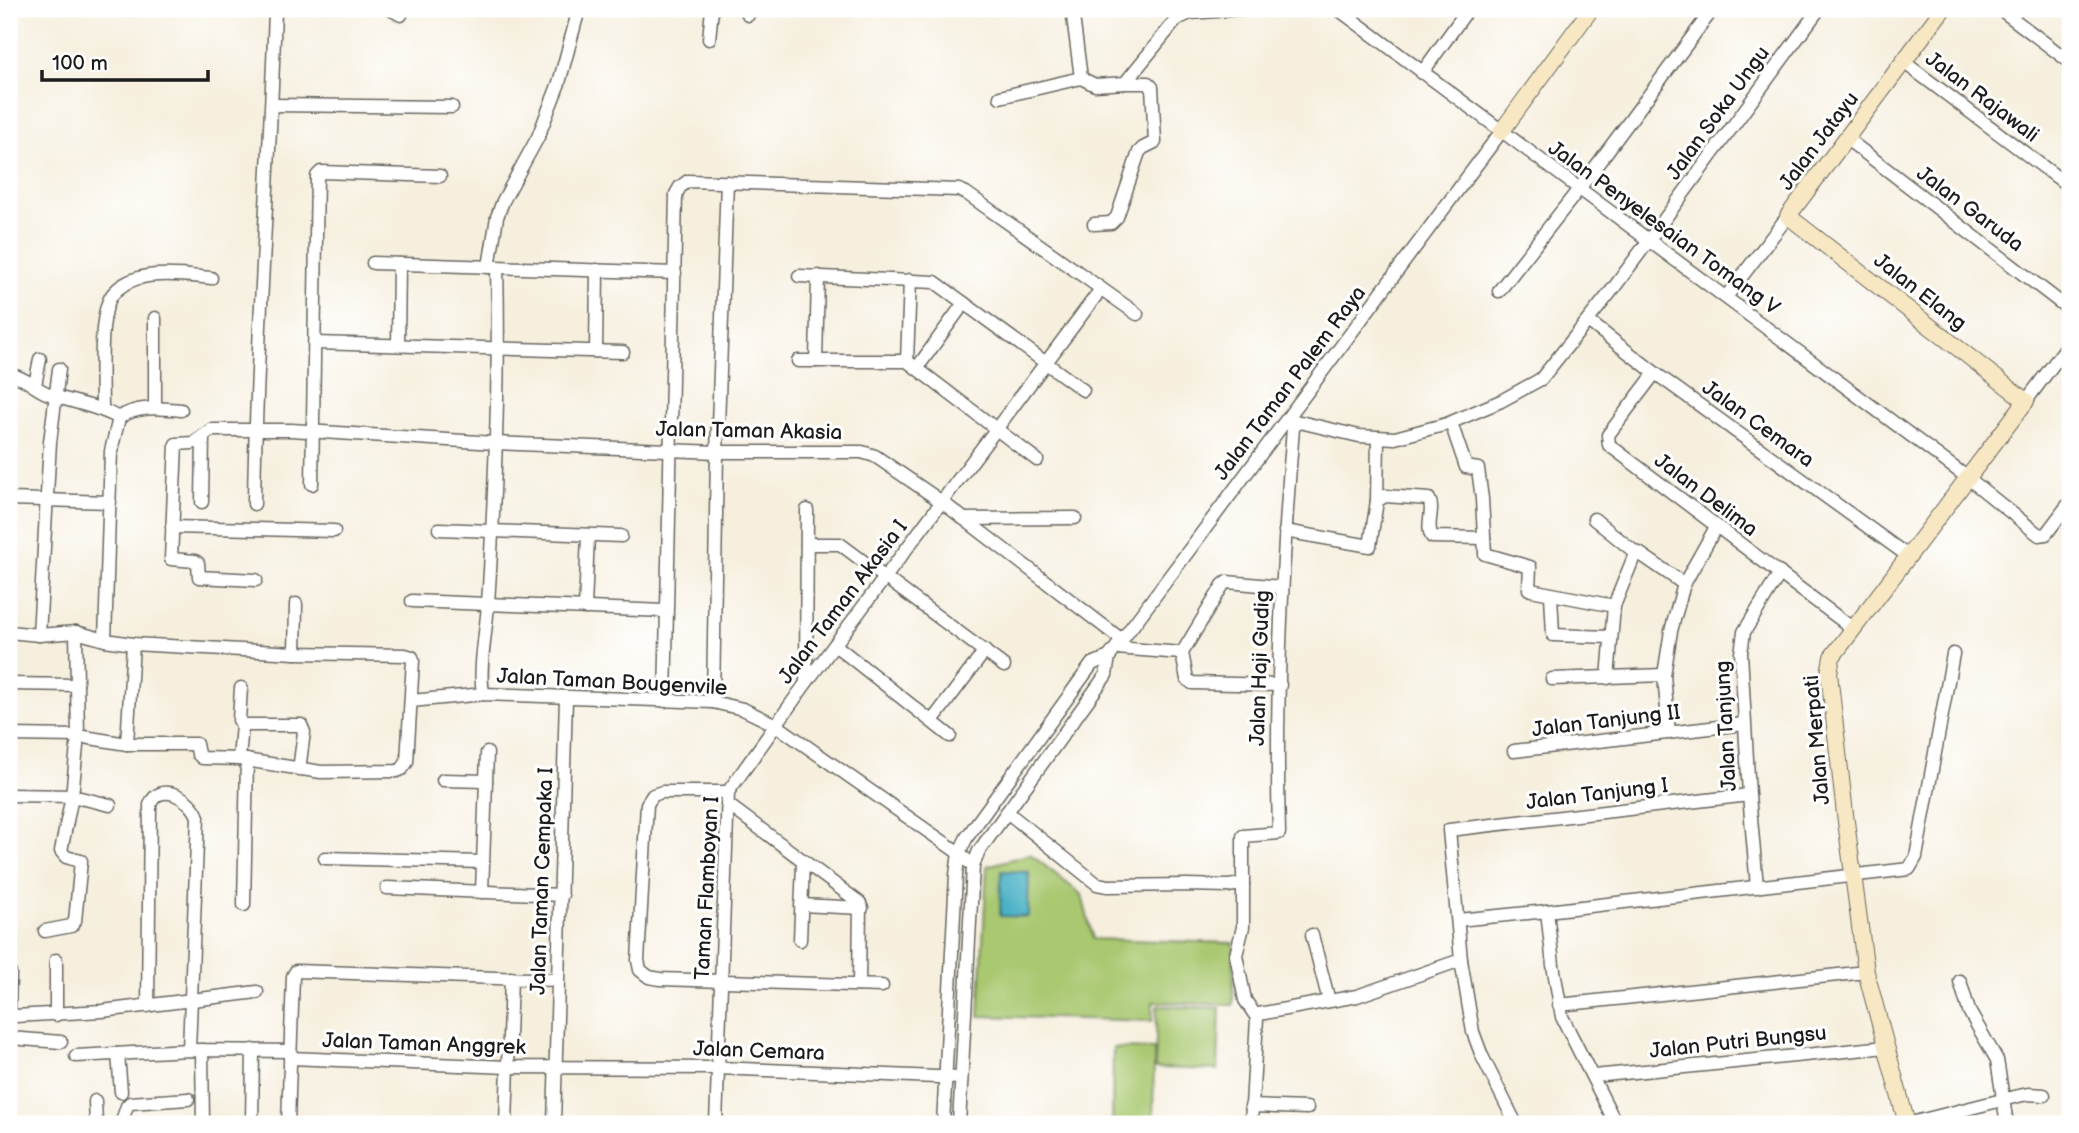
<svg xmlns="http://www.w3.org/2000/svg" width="2079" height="1133" viewBox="0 0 2079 1133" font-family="'Balsamiq Sans',sans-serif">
  <rect width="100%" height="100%" fill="#fff"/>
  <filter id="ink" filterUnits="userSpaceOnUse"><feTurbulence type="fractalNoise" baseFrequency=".0143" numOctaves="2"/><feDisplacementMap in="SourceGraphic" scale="14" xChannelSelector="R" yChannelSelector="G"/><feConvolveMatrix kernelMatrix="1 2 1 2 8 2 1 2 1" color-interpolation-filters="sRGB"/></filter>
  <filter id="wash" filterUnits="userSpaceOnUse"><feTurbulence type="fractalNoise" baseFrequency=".00686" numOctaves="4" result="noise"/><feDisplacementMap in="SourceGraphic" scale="28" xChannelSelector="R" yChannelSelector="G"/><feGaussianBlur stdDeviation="1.57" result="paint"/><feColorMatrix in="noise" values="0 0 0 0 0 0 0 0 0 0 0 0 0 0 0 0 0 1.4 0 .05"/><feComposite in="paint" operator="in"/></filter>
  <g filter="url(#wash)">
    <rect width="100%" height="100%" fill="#f6efde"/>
    <g fill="#a9c870" stroke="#627246" stroke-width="2">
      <polygon points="1030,854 1082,895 1093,939 1234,943 1233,1005 1153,1002 1152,1021 979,1016 987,866"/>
      <polygon points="1157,1006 1220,1008 1218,1070 1155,1068"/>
      <polygon points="1113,1048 1154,1049 1153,1124 1112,1124"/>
    </g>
    <polygon fill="#45aec3" stroke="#306570" stroke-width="2" points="1001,871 1029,872 1028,917 1000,916"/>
  </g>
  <g filter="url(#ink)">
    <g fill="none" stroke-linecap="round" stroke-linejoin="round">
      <g stroke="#686660" stroke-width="15">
        <g id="street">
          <polyline points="390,9 401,15"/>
          <polyline points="748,9 748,15"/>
          <polyline points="1072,9 1081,78 1095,85 1125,83 1177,19 1190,13 1241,9"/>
          <polyline points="1338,9 1968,478 2039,535 2046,534 2070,502"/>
          <polyline points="2000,9 2070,62"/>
          <polyline points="709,39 712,9"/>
          <polyline points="1905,63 2070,187"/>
          <polyline points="1422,73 1468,9"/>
          <polyline points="1000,97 1081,78"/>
          <polyline points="272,105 452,107"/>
          <polyline points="1847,139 2070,310"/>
          <polyline points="1094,224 1111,223 1117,217 1139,152 1143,148 1155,142 1152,87 1148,83 1125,83"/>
          <polyline points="373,263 675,273"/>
          <polyline points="489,267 497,217 503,201 538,137 559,83 579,9"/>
          <polyline points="799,276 935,282 1083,390"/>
          <polyline points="1499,291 1579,189 1713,9"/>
          <polyline points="1726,297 1788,216"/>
          <polyline points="1588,321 1655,373 1908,556"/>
          <polyline points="316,343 623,352"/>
          <polyline points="398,345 399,264"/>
          <polyline points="596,351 597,270"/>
          <polyline points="798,361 907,361 1037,460"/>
          <polyline points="816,361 818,276"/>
          <polyline points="907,361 910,280"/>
          <polyline points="917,368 964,303"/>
          <polyline points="1655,373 1608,435 1609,445 1852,628"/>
          <path d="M9 374C28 378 33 388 49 394 73 403 96 405 119 418"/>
          <polyline points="35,385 40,359"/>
          <polyline points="2026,401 2070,342"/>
          <path d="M102 408C102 383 98 314 112 295 134 267 181 275 211 278"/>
          <polyline points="155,408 155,318"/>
          <path d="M119 418C136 405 161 408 181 410"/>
          <polyline points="1287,419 1359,436 1395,438 1447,424 1501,401 1541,379 1613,289 1819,9"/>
          <polyline points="1451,423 1466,467 1478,469 1482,499 1485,554 1530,567 1529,589 1531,590 1614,606"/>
          <polyline points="312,484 317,176 321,172 440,176"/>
          <polyline points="9,499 110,502"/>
          <polyline points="1377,501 1378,438"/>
          <polyline points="202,502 203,436"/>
          <path d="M254 504C256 339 270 174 275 9"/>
          <polyline points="964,519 1075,518"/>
          <polyline points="1594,519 1636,553"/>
          <polyline points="172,527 334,531"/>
          <polyline points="439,529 621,536"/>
          <path d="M1285 531 1370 546 1377 501 1385 496 1429 499C1435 510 1425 525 1432 537L1484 538"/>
          <polyline points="807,544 840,544 1004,666"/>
          <polyline points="256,580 199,577 198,563 195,561 171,559 176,444 193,443 211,430 291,430 495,443 717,452 862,452 875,456 942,502 1122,640"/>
          <polyline points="1551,595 1553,635 1610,637"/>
          <polyline points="412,601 665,611"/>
          <polyline points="585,608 588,535"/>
          <polyline points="9,632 39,635 76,632 105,640 133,644 295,653 405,655 412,657 413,660 407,762 402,769 397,771 321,772 239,759 202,758 198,754 196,744 127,744 78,736 9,735"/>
          <polyline points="39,635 50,442 59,369"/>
          <polyline points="105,640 111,451 119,418"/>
          <polyline points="835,645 950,736"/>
          <polyline points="1116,648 1182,653"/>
          <polyline points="295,653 296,604"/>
          <polyline points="1608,678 1614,606 1635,554 1639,553 1684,584"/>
          <polyline points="1552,679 1664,675"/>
          <polyline points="806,683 807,510"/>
          <polyline points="9,684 77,685"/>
          <polyline points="1280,685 1192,683 1187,679 1182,653 1223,585 1227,582 1282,587"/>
          <path d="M484 694C477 678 487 625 488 604 495 492 500 379 497 267"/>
          <polyline points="411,701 484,694 713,702 743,709 776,725 959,853 973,866"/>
          <polyline points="665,701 676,194 680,187 688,181 959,190 966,193 1137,314"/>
          <polyline points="713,702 717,452 727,182"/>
          <polyline points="932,721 985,651"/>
          <polyline points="242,725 301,725 304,732 299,770"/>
          <polyline points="1669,733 1664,675 1671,631 1684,584 1716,527"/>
          <polyline points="127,744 133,644"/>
          <polyline points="1514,751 1744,724"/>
          <polyline points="239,759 242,725 239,720 241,688"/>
          <polyline points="443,780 486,781"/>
          <polyline points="728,792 662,792 653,795 647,804 638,960 640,970 649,977 660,979 882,986"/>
          <polyline points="9,795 72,796 110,805"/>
          <polyline points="727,804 860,903 859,985"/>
          <polyline points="1007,812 1097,884 1108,886 1187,885 1228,886 1243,884"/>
          <polyline points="325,858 483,862"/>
          <polyline points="1757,887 1749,795 1741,653 1744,632 1780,573"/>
          <polyline points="387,888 562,895"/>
          <polyline points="482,892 487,753"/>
          <polyline points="244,905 247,760"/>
          <polyline points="801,905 862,908"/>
          <polyline points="1547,911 1553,965 1562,1017 1616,1124"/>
          <polyline points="1458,920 1547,911 1909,869 1916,857 1953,654"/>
          <polyline points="45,931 71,926 75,921 81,861 66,857 61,851 72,796 78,736 76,632"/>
          <polyline points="1312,935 1329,1001"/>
          <polyline points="800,940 803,862"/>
          <polyline points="56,960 56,1015"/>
          <polyline points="10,973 9,1011 15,1016 102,1011 257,992"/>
          <polyline points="1960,981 1969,1011 1997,1060 2007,1124"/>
          <polyline points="1559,1005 1866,972"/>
          <path d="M148 1006 150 805C159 780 192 798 198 817L189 1050"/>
          <path d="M1257 1018 1245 1000 1236 955 1243 927V836L1279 833C1275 698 1282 563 1293 428L1297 423"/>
          <polyline points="9,1038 61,1042"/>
          <polyline points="202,1050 203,1124"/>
          <polyline points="118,1054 121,1092"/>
          <polyline points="76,1056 189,1050 290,1051"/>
          <polyline points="290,1058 508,1067 718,1068 961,1078"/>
          <polyline points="1594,1076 1886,1047"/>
          <polyline points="95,1101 96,1124"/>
          <polyline points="1251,1106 1307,1108"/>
          <polyline points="121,1124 127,1106 130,1103 188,1099"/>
          <polyline points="252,1124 253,1050"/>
          <polyline points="288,1124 293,976 296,971 557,980"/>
          <polyline points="506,1124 511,978"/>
          <polyline points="554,1124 566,698"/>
          <polyline points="716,1124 728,792 806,683 1101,289"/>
          <polyline points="943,1124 956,875 959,853 967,837 1092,664 1109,657 1122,640 1501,132"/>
          <polyline points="959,1124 973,866 979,851 1106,675 1109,657"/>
          <polyline points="1251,1124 1257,1018 1259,1014 1357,996 1461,960"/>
          <polyline points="1516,1124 1482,1056 1473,1032 1461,960 1449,830 1749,795"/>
          <polyline points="1907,1124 2014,1097 2028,1094 2044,1095"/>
        </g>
      </g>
      <g stroke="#686660" stroke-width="18">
        <g id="secondary">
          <polyline points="1501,132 1591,9"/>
          <polyline points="1907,1124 1866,972 1845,814 1829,673 1832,657 2026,401 1788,216 1943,9"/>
        </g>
      </g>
      <use href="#street" stroke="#fff" stroke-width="12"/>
      <use href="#secondary" stroke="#f7e8c3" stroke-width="16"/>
    </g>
  </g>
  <g text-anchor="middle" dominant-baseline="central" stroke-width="6" stroke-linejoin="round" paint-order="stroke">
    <g font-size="21" fill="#1c1c1c" stroke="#fff">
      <text transform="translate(1982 97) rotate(37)">Jalan Rajawali</text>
      <text transform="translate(1718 113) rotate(-54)">Jalan Soka Ungu</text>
      <text transform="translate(1819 141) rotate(-53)">Jalan Jatayu</text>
      <text transform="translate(1970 209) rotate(37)">Jalan Garuda</text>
      <text transform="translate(1664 228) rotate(36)">Jalan Penyelesaian Tomang V</text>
      <text transform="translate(1920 292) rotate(38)">Jalan Elang</text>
      <text transform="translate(1290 383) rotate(-53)">Jalan Taman Palem Raya</text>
      <text transform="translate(1758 424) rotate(36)">Jalan Cemara</text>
      <text transform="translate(749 431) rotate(1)">Jalan Taman Akasia</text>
      <text transform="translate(1706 495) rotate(37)">Jalan Delima</text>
      <text transform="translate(843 602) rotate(-53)">Jalan Taman Akasia I</text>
      <text transform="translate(1260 668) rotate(-88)">Jalan Haji Gudig</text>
      <text transform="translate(612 682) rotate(3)">Jalan Taman Bougenvile</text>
      <text transform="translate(1606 721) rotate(-7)">Jalan Tanjung II</text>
      <text transform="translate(1726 726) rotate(-93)">Jalan Tanjung</text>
      <text transform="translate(1817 740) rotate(-95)">Jalan Merpati</text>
      <text transform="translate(1597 794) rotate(-7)">Jalan Tanjung I</text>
      <text transform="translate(542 881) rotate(-88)">Jalan Taman Cempaka I</text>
      <text transform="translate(707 888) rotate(-87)">Taman Flamboyan I</text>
      <text transform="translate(1738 1042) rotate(-6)">Jalan Putri Bungsu</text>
      <text transform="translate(424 1044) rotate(2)">Jalan Taman Anggrek</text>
      <text transform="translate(759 1051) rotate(2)">Jalan Cemara</text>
    </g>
  </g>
  <rect width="2079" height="1133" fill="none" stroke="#fff" stroke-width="35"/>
  <path d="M42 70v10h166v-10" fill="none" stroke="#1c1c1c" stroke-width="3.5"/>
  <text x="52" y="70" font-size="21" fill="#1c1c1c" stroke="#ffffff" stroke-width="5" paint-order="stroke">100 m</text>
</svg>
